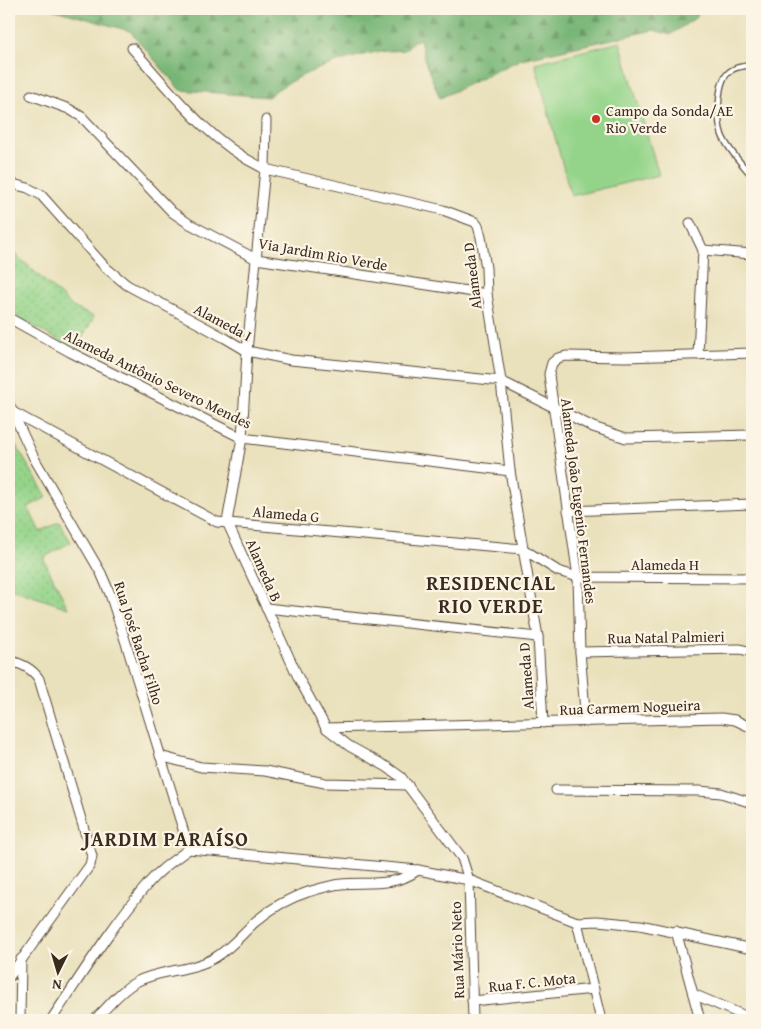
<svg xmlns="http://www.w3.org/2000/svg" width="761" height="1029" viewBox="0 0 761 1029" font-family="'Gentium Book Plus',serif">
  <defs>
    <pattern id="green-dots" width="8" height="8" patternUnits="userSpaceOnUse" patternTransform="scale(1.25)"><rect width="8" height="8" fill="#94d48a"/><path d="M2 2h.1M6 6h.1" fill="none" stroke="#80b677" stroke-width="1.8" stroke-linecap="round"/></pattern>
    <pattern id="forest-firs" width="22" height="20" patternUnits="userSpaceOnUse" patternTransform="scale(1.25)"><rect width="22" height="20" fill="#77b676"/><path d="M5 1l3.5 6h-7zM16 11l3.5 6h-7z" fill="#639460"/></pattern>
  </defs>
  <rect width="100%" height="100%" fill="#fcf5e5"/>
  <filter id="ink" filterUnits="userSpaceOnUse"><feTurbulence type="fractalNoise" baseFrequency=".02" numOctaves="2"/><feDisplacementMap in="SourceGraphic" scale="10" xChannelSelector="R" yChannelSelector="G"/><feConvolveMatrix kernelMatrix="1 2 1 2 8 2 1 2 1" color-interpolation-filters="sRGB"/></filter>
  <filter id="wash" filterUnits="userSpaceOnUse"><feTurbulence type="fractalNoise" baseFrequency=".0096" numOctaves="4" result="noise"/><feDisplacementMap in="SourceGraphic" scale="20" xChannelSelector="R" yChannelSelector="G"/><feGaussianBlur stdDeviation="1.12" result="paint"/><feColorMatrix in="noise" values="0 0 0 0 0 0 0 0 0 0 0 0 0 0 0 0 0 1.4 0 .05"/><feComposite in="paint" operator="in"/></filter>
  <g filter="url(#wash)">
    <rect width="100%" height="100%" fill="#e9e1bc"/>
    <g fill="url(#green-dots)" stroke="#687f54">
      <polygon points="9,248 73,307 94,317 75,350 9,312"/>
      <polygon points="9,434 47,497 28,507 40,532 59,522 71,542 43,558 68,608 9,588"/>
    </g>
    <path fill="url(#forest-firs)" stroke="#59704a" d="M52 9H693L698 16 670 35 654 30 521 59 440 98 425 62 420 39 412 42 405 50C392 51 376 51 363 55 333 62 290 77 268 97L180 90 130 31Z"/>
    <polygon fill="#94d48a" stroke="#687f54" points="620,42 659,175 571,196 535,63"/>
  </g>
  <g filter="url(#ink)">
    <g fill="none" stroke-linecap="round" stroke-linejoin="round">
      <g stroke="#554536" stroke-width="7">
        <path id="service" d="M752 65C744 66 733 67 727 74 717 85 717 121 722 135 728 150 742 164 752 176"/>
      </g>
      <g stroke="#554536" stroke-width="11">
        <g id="minor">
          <path d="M132 48C172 93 210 143 265 169L443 210 475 222 478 226 481 237 486 268 487 294 501 381 510 471 538 637 543 723"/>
          <polyline points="31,95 69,109 82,117 172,212 188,223 256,259 487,294"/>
          <polyline points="266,120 265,169 247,351 242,438 227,522 299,679 326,728 349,746 387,767 401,777 462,858 469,880 473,1020"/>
          <polyline points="9,183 28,188 41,195 105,267 127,285 225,338 247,351 291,360 501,381 593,427 626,438 752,435"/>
          <polyline points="690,223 703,250 698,355"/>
          <polyline points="703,250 752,254"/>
          <polyline points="9,318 70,352 242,438 510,471"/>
          <polyline points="9,404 34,458 101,573 110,594 126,643 189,849"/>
          <polyline points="11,411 217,522 523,549 558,571 578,577 752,578"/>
          <polyline points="568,511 752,504"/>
          <polyline points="266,608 538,637"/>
          <polyline points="580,652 740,649 752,652"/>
          <path d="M9 660C21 664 32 668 39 679L92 856 90 865 9 977"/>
          <polyline points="586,722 580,652 578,577 550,383 549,374 552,363 558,358 566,356 625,357 752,353"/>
          <polyline points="326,728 721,718 735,720 752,728"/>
          <polyline points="160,756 201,767 265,771 325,783 408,785"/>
          <polyline points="556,790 699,791 721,793 752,803"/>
          <polyline points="577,922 601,1020"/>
          <polyline points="676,931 700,1020"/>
          <polyline points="693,994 752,1019"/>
          <polyline points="472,1001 594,989"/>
          <polyline points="20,1020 21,959"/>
          <path d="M51 1020C81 976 111 927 146 886 158 871 174 860 189 849L418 870 469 880 577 922 597 921 640 925 752 949"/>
          <path d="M94 1020C108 1008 119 991 136 982 161 969 191 972 216 957 231 948 242 934 255 922 270 909 289 898 308 892 318 889 331 885 341 884 368 882 395 887 418 870"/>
        </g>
      </g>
      <use href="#service" stroke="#fff" stroke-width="4.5"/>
      <use href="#minor" stroke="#fff" stroke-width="9"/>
    </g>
  </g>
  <circle fill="#c8321e" stroke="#fcf5e5" stroke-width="2" cx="596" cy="119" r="5"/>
  <g text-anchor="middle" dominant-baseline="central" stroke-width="4.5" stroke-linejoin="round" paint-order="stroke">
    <g font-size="15" fill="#3b2a1e" stroke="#fcf5e5" text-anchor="start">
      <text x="606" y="110">Campo da Sonda/AE<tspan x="606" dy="17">Rio Verde</tspan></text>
    </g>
    <g font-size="15" fill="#3b2a1e" stroke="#fcf5e5">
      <text transform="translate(323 254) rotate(10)">Via Jardim Rio Verde</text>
      <text transform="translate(472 276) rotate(-97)">Alameda D</text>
      <text transform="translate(223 322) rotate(28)">Alameda I</text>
      <text transform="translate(158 379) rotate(26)">Alameda Antônio Severo Mendes</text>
      <text transform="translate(579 501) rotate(83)">Alameda João Eugenio Fernandes</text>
      <text transform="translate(286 514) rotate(5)">Alameda G</text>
      <text x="665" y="564">Alameda H</text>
      <text transform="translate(264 570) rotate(66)">Alameda B</text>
      <text transform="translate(666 637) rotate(-1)">Rua Natal Palmieri</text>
      <text transform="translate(139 643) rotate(72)">Rua José Bacha Filho</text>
      <text transform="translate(526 676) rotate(-94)">Alameda D</text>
      <text transform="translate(630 707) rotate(-2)">Rua Carmem Nogueira</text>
      <text transform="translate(457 950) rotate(-92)">Rua Mário Neto</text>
      <text transform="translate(532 982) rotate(-6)">Rua F. C. Mota</text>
    </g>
    <g font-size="20" font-weight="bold" letter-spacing="1" fill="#3b2a1e" stroke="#fcf5e5">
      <text x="491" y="582">RESIDENCIAL<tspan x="491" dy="23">RIO VERDE</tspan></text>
      <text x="166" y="838">JARDIM PARAÍSO</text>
    </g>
  </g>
  <rect width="761" height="1029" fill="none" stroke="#fcf5e5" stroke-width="30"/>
  <g transform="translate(58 972) rotate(185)" stroke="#fcf5e5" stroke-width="4" paint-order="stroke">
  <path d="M0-4L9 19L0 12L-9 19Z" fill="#3b2a1e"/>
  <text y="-8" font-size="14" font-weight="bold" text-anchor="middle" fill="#3b2a1e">N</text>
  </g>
</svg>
